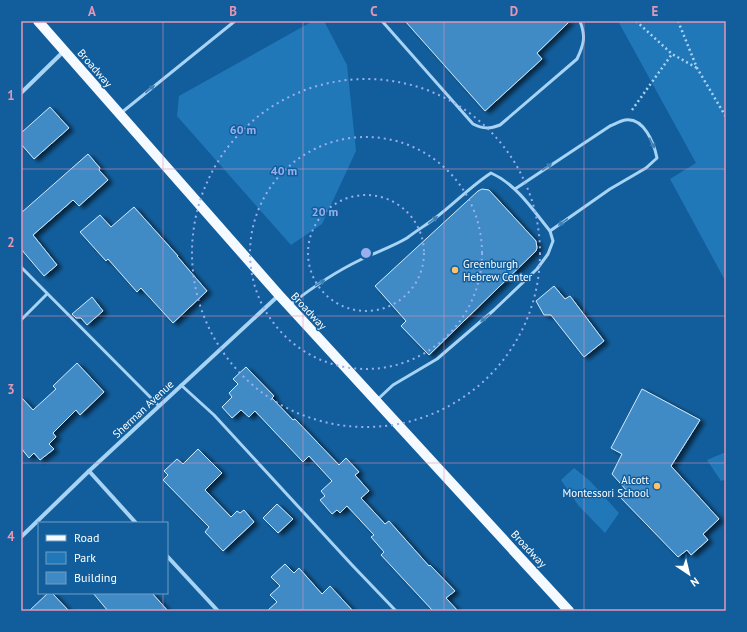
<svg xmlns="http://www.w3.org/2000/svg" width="747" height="632" viewBox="0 0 747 632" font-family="'PT Sans',sans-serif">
  <defs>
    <filter id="shadow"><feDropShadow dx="4.5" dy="2.5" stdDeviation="2" flood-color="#0009"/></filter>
  </defs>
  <rect width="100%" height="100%" fill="#125e9c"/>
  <g fill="#2178b9">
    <polygon points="313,21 324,21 347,65 356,151 322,224 291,245 177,116 179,96"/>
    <polygon points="618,21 726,21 726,282 670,179 696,163"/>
    <polygon points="726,452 726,479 721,481 707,460"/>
    <polygon points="574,468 590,481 619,513 605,533 578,505 561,480"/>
  </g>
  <g fill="#3f8ac5" stroke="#d0eafd" filter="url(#shadow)">
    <polygon points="405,21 570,21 537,53 542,59 485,111"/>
    <polygon points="50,107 69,128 34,159 21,144 21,133"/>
    <polygon points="88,154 100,168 99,170 108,180 79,206 73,200 33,235 57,265 44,276 21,249 21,213"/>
    <polygon points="482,189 489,190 536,241 537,248 536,251 429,355 401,326 406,321 375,286 478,191"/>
    <polygon points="134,207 178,256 177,256 207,291 173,323 141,288 137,292 108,259 106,261 80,232 100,215 111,227"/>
    <polygon points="554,286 565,299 570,296 604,341 584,357 551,315 544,315 536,301"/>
    <polygon points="92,297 103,311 87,325 81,318 76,318 72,314"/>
    <polygon points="77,363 104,392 80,415 76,410 53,433 56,437 49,444 54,449 40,460 34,453 29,458 21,448 21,397 33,410 56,389 53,386"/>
    <polygon points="246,367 274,396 272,398 293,420 295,419 339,465 346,458 359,472 355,475 369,491 361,498 385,524 389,521 429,566 430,565 455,591 446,598 458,611 433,611 381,555 384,552 371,537 374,535 347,506 340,513 337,510 332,514 320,500 325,496 321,491 332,481 309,456 303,462 255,411 249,417 241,410 232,418 222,407 232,397 229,393 238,384 233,379"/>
    <polygon points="642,389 700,420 671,466 719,519 703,534 708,540 691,555 687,550 678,557 620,497 627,491 612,474 622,454 611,448"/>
    <polygon points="198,449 222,473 205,490 231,517 237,511 240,513 244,510 254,522 223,551 205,532 209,527 163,480 168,475 164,471 177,459 183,464"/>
    <polygon points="277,504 293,519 278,533 263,518"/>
    <polygon points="285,564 294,573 299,568 322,594 330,586 353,611 267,611 277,602 270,595 280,586 271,577"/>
    <polygon points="48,593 52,593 69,611 29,611"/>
    <polygon points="93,593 152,593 168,611 108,611"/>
  </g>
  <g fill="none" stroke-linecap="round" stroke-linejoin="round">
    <g stroke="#a7d3f4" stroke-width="2.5" stroke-dasharray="2 3" stroke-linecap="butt">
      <polyline points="636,21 672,54"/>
      <polyline points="678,21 697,68 726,117"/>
      <polyline points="632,110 672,54 697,68"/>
    </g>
    <g stroke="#a7d3f4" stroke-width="3">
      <path d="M382 21 473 124C483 129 490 129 500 125L577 59C584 44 586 37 580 21"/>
      <polyline points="121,113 235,21"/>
      <polyline points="21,267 159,406"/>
      <path d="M291 304C313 287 335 272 360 260 376 252 392 247 407 238 416 231 426 225 434 219 454 204 471 186 491 173 516 184 533 210 550 231"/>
      <polyline points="21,320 47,294"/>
      <polyline points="181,385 214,415 352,565 396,611"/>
      <path d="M378 399 393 385 437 359 494 310 537 269 548 254 553 241 550 231 610 189 646 168 657 158C654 143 644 117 625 120 620 121 615 124 610 126L515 189"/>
    </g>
    <g stroke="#a7d3f4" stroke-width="4">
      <polyline points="21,93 64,51"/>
      <polyline points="89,471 136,523"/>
      <polyline points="21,537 89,471 278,296"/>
      <polyline points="167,556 218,611"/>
    </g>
    <polyline stroke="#f4faff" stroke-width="10" points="38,21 279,295 569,611"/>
  </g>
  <defs><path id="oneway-solid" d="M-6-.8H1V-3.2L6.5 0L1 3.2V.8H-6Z"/></defs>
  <g fill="#3f81b6">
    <use href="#oneway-solid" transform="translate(150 89) rotate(-39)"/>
    <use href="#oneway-solid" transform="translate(652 143) rotate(64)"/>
    <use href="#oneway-solid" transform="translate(547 167) rotate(-34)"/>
    <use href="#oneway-solid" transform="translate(433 220) rotate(-37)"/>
    <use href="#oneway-solid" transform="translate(563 222) rotate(145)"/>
    <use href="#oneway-solid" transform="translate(320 283) rotate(-32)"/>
    <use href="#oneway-solid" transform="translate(485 318) rotate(140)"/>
  </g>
  <path fill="none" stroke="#e497b5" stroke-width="1" stroke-opacity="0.55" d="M163 21V523M303 21V611M444 21V611M584 21V611M21 169H726M21 316H726M21 463H726M163 593V611"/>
  <g fill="none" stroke="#99afed" stroke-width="2" stroke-dasharray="2 4">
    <circle cx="366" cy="253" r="58"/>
    <circle cx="366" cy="253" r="116"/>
    <circle cx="366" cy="253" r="174"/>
  </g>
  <g fill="#ffc26a" stroke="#125e9c" stroke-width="1.5">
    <circle cx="455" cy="270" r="4"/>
    <circle cx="657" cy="486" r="4"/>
  </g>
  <g text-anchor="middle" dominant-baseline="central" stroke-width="3" stroke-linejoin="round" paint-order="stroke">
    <g font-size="11" fill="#fff" stroke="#125e9c">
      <text transform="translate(95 68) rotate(49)">Broadway</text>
      <text transform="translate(309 311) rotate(47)">Broadway</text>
      <text transform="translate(143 409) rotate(-43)">Sherman Avenue</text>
      <text transform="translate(529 549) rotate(47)">Broadway</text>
    </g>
    <g font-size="11" fill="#fff" stroke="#125e9c" text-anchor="start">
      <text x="463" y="264">Greenburgh<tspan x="463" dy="13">Hebrew Center</tspan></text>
      <text x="649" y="480" text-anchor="end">Alcott<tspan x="649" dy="13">Montessori School</tspan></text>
    </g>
  </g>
  <circle cx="366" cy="253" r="6" fill="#99afed" stroke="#125e9c" stroke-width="2"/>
  <g font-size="12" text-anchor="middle" font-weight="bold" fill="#99afed" stroke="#125e9c" stroke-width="3" stroke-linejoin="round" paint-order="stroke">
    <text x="243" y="134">60 m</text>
    <text x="284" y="175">40 m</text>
    <text x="325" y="216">20 m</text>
  </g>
  <rect width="747" height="632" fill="none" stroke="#125e9c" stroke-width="44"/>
  <rect x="38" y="522" width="130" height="72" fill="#125e9c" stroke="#719ec4"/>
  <rect x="46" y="535" width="20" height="6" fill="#f4faff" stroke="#719ec4"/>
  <text x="74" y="542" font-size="12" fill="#ffffff">Road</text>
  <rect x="46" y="552" width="20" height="12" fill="#2178b9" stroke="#719ec4"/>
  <text x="74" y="562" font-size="12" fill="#ffffff">Park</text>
  <rect x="46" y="572" width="20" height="12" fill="#3f8ac5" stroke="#719ec4"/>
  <text x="74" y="582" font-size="12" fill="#ffffff">Building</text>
  <g transform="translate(689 574) rotate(145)" stroke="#125e9c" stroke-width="3" paint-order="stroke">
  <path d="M0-3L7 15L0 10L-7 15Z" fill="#ffffff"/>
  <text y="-6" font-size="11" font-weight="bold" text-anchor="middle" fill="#ffffff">N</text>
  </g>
  <rect x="22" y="22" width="703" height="588" fill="none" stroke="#e497b5" stroke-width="1.5"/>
  <g font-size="13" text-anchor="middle" font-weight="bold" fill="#e497b5">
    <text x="92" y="16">A</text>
    <text x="233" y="16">B</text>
    <text x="374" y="16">C</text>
    <text x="514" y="16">D</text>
    <text x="655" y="16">E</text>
    <text x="11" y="100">1</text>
    <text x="11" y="247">2</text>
    <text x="11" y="394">3</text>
    <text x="11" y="541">4</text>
  </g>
</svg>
